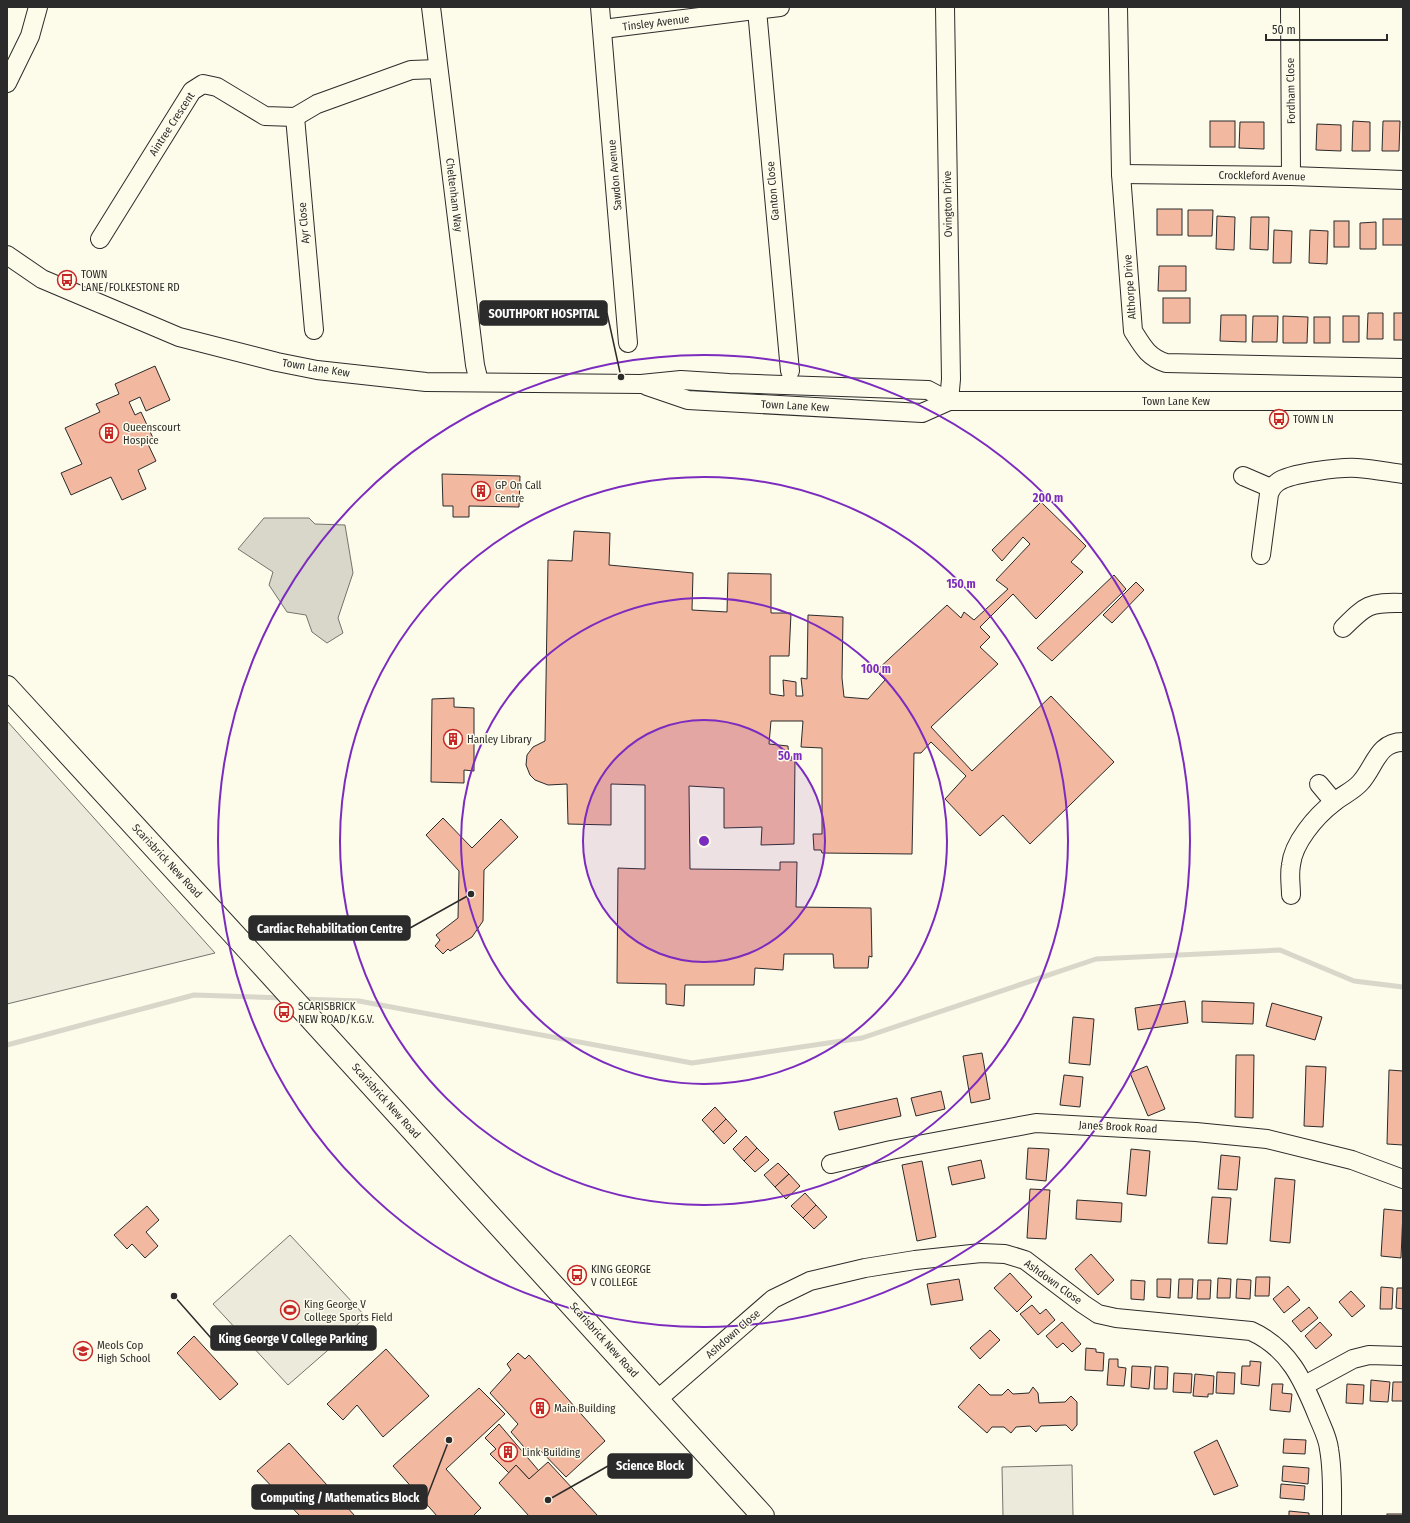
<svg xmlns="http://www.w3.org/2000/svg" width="1410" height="1523" viewBox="0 0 1410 1523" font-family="'Fira Sans Condensed',sans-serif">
  <rect width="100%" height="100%" fill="#fdfbea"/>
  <g fill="#ecebdb" stroke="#74746e">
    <polygon points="7,721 215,953 7,1004"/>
    <polygon points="290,1235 366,1317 288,1385 213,1304"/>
    <polygon points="1072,1465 1073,1516 1003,1516 1002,1467"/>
  </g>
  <polygon fill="#d8d7c9" stroke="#74746e" points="264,518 309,518 315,524 345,525 353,573 338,618 343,633 327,643 312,632 306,615 287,612 269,585 273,572 238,549"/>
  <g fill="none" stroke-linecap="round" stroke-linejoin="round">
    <g stroke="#d8d7c9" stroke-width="5">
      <polyline points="301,999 359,1001 692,1063 862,1038 1096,959 1280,950 1354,981 1403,987"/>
      <polyline points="7,1045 194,995 283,998"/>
    </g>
  </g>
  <g fill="#f2b8a0" stroke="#2b2b2b">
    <rect x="1210" y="121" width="25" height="26"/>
    <polygon points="1353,121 1370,122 1370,151 1352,151"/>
    <polygon points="1383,121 1400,121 1399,151 1382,151"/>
    <polygon points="1240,122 1264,122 1264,149 1239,148"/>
    <polygon points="1317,124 1341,125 1341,151 1316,150"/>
    <rect x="1157" y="209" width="25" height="26"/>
    <polygon points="1188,210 1213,210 1212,236 1188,236"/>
    <polygon points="1217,216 1235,217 1234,250 1216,249"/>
    <polygon points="1251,217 1269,217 1268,250 1250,249"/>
    <rect x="1383" y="219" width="20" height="26"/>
    <rect x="1334" y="221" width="15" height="26"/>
    <polygon points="1376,222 1376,249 1360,249 1360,223"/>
    <polygon points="1274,230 1292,231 1291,263 1273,263"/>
    <polygon points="1310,230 1328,231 1327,264 1309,263"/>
    <polygon points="1159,266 1186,266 1186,291 1158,291"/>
    <rect x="1163" y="298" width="27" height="25"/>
    <polygon points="1368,313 1383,313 1383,339 1367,339"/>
    <rect x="1394" y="313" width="9" height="27"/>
    <polygon points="1221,315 1246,315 1246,342 1220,341"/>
    <polygon points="1253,316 1278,316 1277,342 1252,342"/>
    <polygon points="1283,316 1308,317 1307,343 1283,343"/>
    <rect x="1343" y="316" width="16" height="26"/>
    <rect x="1314" y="317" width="16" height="26"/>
    <polygon points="155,366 170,400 146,411 140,397 129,402 135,415 141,412 153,438 147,442 156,461 138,470 146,489 122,500 111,477 71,495 61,473 82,464 65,428 100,412 96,404 119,394 115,384"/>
    <polygon points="442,474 520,476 519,507 469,506 469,517 453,517 453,506 443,506"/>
    <polygon points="1041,502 1086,546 1071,562 1083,572 1036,619 1013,594 980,627 990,637 980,647 998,664 931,727 972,771 1051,696 1114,762 1030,844 1003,815 980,836 945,799 966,776 931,742 921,753 914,753 912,854 822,853 821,850 814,850 813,834 822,834 822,748 801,747 803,721 771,721 769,744 788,746 789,760 795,760 794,844 761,845 762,827 724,828 724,788 689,786 690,869 780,870 780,862 797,862 796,907 871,908 872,957 869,956 868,968 834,968 833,954 784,954 783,970 755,968 754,985 685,985 684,1006 666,1004 666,984 617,983 618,868 645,869 645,785 611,784 611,825 568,824 567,784 548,785 535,780 530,775 526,765 527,755 533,747 545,741 548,560 572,561 574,531 610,533 609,565 693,573 692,610 727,612 728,573 771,574 771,613 791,613 789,656 770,656 770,694 784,696 783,680 796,682 796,696 803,696 801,678 807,679 808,615 843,617 842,678 844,697 868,699 885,680 876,671 947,605 961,618 964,612 974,620 1008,589 996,580 1030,544 1023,537 1002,561 992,550"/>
    <polygon points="1114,575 1126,589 1052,661 1037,648"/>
    <polygon points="1136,582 1144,590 1112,623 1103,615"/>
    <polygon points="454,698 454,707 474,708 474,771 464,770 464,783 431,782 432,699"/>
    <polygon points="443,818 472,848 501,819 518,837 484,870 483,921 472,937 450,951 448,949 443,954 435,946 440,940 436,935 458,918 459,871 426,835"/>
    <polygon points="1185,1001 1188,1023 1138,1030 1135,1008"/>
    <polygon points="1202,1001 1254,1003 1253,1024 1202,1022"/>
    <polygon points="1272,1003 1322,1017 1315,1040 1266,1026"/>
    <polygon points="1073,1017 1094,1019 1090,1065 1069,1063"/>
    <polygon points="982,1053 990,1099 971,1103 963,1056"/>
    <polygon points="1236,1055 1254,1055 1253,1118 1235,1117"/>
    <polygon points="1147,1066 1165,1109 1148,1116 1130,1073"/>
    <polygon points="1306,1066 1326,1067 1323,1127 1304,1126"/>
    <polygon points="1389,1070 1403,1071 1403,1145 1387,1144"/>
    <polygon points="1064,1075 1083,1077 1080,1107 1060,1105"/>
    <polygon points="941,1091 945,1109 916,1116 911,1098"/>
    <polygon points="897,1098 901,1116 839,1130 834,1112"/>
    <polygon points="715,1107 726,1119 713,1132 702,1120"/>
    <polygon points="726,1119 737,1131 724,1144 713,1132"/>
    <polygon points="746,1136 757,1148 744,1161 733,1149"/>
    <polygon points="757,1148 769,1160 755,1172 744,1161"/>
    <polygon points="1028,1148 1049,1149 1046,1181 1026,1179"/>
    <polygon points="1131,1149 1150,1151 1146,1196 1127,1194"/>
    <polygon points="1221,1155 1240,1157 1237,1190 1218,1189"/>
    <polygon points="981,1160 985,1178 952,1185 948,1167"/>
    <polygon points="922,1161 936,1237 917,1241 902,1165"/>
    <polygon points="778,1163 789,1174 775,1187 764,1175"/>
    <polygon points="789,1174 800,1186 786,1199 775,1187"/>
    <polygon points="1275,1178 1295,1180 1290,1243 1270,1241"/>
    <polygon points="1030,1189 1050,1190 1046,1239 1027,1238"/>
    <polygon points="805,1193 816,1205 803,1218 791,1206"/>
    <polygon points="1212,1197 1231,1198 1227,1244 1208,1243"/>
    <polygon points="1077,1200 1122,1203 1121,1222 1076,1219"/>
    <polygon points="816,1205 827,1217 814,1229 803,1218"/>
    <polygon points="147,1206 159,1220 146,1232 158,1246 145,1258 132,1244 127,1249 114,1235"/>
    <polygon points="1384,1209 1403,1211 1401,1258 1381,1256"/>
    <polygon points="1091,1254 1114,1280 1098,1295 1075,1269"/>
    <polygon points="1010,1273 1032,1297 1017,1312 994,1288"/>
    <polygon points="1256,1277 1270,1277 1269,1296 1255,1296"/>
    <polygon points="1218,1278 1231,1279 1230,1298 1217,1298"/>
    <polygon points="959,1279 963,1300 931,1305 927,1284"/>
    <polygon points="1157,1279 1171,1279 1170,1298 1157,1297"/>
    <polygon points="1179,1279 1193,1279 1192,1298 1178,1298"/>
    <polygon points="1237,1279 1251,1280 1250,1299 1236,1298"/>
    <polygon points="1131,1280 1145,1281 1144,1300 1131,1299"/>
    <polygon points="1198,1280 1211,1280 1210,1299 1197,1299"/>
    <polygon points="1288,1286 1300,1300 1284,1313 1273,1299"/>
    <polygon points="1381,1287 1393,1288 1392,1309 1380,1309"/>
    <polygon points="1397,1288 1403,1288 1403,1309 1396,1308"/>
    <polygon points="1351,1291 1365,1306 1352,1317 1339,1302"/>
    <polygon points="1032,1305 1040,1314 1046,1309 1055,1320 1038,1335 1020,1314"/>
    <polygon points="1309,1307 1318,1318 1301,1332 1292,1321"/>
    <polygon points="1062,1322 1081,1344 1072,1352 1063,1343 1057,1348 1046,1336"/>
    <polygon points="1320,1322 1332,1335 1316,1349 1305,1336"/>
    <polygon points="990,1330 1000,1340 980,1359 970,1348"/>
    <polygon points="194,1336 238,1384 220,1400 177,1353"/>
    <polygon points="1086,1348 1096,1349 1096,1352 1104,1353 1103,1371 1085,1370"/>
    <polygon points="386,1349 429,1396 383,1437 357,1405 343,1420 327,1404"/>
    <polygon points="518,1353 525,1359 529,1355 605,1441 566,1477 538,1448 530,1454 511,1432 518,1424 490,1393 511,1370 507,1364"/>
    <polygon points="1109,1359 1118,1359 1118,1367 1126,1368 1124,1386 1107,1385"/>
    <polygon points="1250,1361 1261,1362 1259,1386 1241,1384 1242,1366 1250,1366"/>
    <polygon points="1132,1366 1151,1367 1149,1389 1131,1387"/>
    <polygon points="1155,1366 1168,1367 1167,1389 1154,1389"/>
    <polygon points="1217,1372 1235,1373 1234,1394 1216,1393"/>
    <polygon points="1174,1373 1192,1374 1191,1393 1173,1392"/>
    <polygon points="1195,1374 1214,1376 1213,1394 1208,1394 1208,1397 1193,1396"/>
    <polygon points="1371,1380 1390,1382 1388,1402 1370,1401"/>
    <polygon points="1393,1382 1403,1382 1403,1401 1392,1401"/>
    <polygon points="979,1384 990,1395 1002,1395 1008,1389 1013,1394 1029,1393 1033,1387 1038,1393 1039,1403 1065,1402 1071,1396 1077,1402 1077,1425 1072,1431 1066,1425 1041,1426 1036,1432 1030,1426 1016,1427 1011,1433 1004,1427 992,1427 987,1433 958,1407"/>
    <polygon points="1272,1384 1283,1384 1282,1393 1292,1394 1290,1412 1270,1410"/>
    <polygon points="1347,1384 1364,1385 1363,1404 1346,1403"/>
    <polygon points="479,1388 505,1414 446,1469 481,1508 473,1516 437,1516 393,1466"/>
    <polygon points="499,1424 539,1471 529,1479 516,1465 509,1473 490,1454 496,1449 485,1438"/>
    <polygon points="1284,1439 1306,1440 1305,1454 1283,1453"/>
    <polygon points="1217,1440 1238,1486 1214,1495 1194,1452"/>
    <polygon points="289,1443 355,1516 300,1516 257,1471"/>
    <polygon points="548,1462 598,1516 529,1516 499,1483 516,1465 529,1479"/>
    <polygon points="1283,1466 1309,1468 1308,1484 1282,1481"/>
    <polygon points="1281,1484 1305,1486 1304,1500 1280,1498"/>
    <polygon points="1289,1511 1309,1513 1309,1516 1289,1516"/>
    <rect x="1387" y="1514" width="16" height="2"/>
  </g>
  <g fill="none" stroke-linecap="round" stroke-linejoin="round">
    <g stroke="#2b2b2b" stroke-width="20">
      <g id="minor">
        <polyline points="431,7 475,365 479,382"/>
        <polyline points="600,7 628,343"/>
        <polyline points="945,7 951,379 949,401"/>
        <path d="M1118 7 1121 174 1133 331C1143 347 1148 357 1166 363L1403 368"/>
        <polyline points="1290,7 1291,176"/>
        <polyline points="757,10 790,371"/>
        <polyline points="603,29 780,7"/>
        <polyline points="7,83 30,36 38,7"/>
        <polyline points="295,117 314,330"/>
        <polyline points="1121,174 1291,176 1403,180"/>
        <polyline points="100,239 192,91 203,84 217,87 265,116 295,117 317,104 411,70 438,69"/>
        <polyline points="7,255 42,279 179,337 277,362 317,370 426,382 641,384 681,380 729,383 928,390 949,401"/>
        <polyline points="647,386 688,400 922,413 949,401 1403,401"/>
        <polyline points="1243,476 1271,488"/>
        <path d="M1261 555 1269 494C1271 489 1273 485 1278 482 1290 473 1341 467 1357 468 1372 469 1388 472 1403 474"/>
        <path d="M1343 628C1366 605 1369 602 1403 603"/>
        <polyline points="1319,784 1334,802"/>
        <path d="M1291 895C1291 885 1289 875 1291 865 1293 843 1316 816 1333 803 1341 796 1353 791 1360 783 1375 767 1377 742 1403 742"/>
        <polyline points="831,1164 891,1150 1036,1123 1196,1132 1267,1139 1352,1160 1403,1179"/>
        <polyline points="1305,1385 1353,1359 1369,1355 1403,1356"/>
        <path d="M658 1399 773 1299 810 1281 865 1268 915 1260 981 1253 1005 1254 1025 1260 1083 1304 1098 1314 1116 1318 1251 1331C1289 1348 1303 1380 1318 1417 1322 1427 1328 1438 1329 1449 1333 1471 1332 1493 1332 1516"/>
      </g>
    </g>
    <g stroke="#2b2b2b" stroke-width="24">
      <polyline id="highway" points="7,687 252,954 763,1516"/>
    </g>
    <use href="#minor" stroke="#fdfbea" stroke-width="18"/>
    <use href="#highway" stroke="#fdfbea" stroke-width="22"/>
  </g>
  <circle cx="704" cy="841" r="121" fill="#7b2cbf" fill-opacity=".12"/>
  <g fill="none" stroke="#7b2cbf" stroke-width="2">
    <circle cx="704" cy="841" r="121"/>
    <circle cx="704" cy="841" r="243"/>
    <circle cx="704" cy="841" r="364"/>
    <circle cx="704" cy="841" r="486"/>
  </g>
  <defs>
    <g id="bus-ring" transform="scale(1)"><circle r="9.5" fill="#fdfbea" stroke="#c62828" stroke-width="1.5"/><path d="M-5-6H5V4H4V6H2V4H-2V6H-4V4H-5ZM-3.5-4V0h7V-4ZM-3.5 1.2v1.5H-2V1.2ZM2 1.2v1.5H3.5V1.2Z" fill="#c62828"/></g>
    <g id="building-ring" transform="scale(1)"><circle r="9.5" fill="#fdfbea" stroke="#c62828" stroke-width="1.5"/><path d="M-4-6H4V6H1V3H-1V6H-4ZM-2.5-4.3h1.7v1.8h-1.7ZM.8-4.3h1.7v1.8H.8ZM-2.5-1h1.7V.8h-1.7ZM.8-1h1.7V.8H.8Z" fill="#c62828"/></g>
    <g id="stadium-ring" transform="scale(1)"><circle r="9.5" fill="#fdfbea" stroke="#c62828" stroke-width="1.5"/><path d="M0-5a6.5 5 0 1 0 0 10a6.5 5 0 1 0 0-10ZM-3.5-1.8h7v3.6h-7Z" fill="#c62828"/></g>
    <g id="school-ring" transform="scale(1)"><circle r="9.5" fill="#fdfbea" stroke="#c62828" stroke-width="1.5"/><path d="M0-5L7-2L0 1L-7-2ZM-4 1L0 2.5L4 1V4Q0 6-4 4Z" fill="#c62828"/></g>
  </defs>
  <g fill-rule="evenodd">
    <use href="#bus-ring" x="67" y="280"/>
    <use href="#bus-ring" x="1279" y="419"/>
    <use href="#building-ring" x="109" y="433"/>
    <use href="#building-ring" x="481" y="491"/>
    <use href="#building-ring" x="453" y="739"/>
    <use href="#bus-ring" x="284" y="1012"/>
    <use href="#bus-ring" x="577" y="1275"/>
    <use href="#stadium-ring" x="290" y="1310"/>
    <use href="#school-ring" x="83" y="1351"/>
    <use href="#building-ring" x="540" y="1408"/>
    <use href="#building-ring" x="508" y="1452"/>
  </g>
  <g text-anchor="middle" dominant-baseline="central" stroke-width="3" stroke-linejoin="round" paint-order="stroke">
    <g font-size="11" fill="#2b2b2b" stroke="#fdfbea">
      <text transform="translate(656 23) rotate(-7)">Tinsley Avenue</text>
      <text transform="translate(1291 91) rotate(-91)">Fordham Close</text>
      <text transform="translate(172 124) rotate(-57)">Aintree Crescent</text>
      <text transform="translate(615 175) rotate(-95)">Sawdon Avenue</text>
      <text transform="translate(1262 176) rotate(1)">Crockleford Avenue</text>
      <text transform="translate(773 191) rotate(-95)">Ganton Close</text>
      <text transform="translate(454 195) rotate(83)">Cheltenham Way</text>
      <text transform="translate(948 204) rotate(-91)">Ovington Drive</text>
      <text transform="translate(304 223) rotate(-95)">Ayr Close</text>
      <text transform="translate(1130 287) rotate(-94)">Althorpe Drive</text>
      <text transform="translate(316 368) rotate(9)">Town Lane Kew</text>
      <text x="1176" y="401">Town Lane Kew</text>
      <text transform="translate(795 406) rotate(3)">Town Lane Kew</text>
      <text transform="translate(167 861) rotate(47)">Scarisbrick New Road</text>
      <text transform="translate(386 1101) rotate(48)">Scarisbrick New Road</text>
      <text transform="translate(1118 1127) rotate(3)">Janes Brook Road</text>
      <text transform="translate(1053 1282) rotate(36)">Ashdown Close</text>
      <text transform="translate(733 1334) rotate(-41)">Ashdown Close</text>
      <text transform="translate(604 1340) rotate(48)">Scarisbrick New Road</text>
    </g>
    <g font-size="11" fill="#2b2b2b" stroke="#fdfbea" text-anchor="start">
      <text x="81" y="274">TOWN<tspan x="81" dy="13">LANE/FOLKESTONE RD</tspan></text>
      <text x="1293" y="419">TOWN LN</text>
      <text x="123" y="427">Queenscourt<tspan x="123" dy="13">Hospice</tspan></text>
      <text x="495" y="485">GP On Call<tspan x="495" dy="13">Centre</tspan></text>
      <text x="467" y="739">Hanley Library</text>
      <text x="298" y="1006">SCARISBRICK<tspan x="298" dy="13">NEW ROAD/K.G.V.</tspan></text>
      <text x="591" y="1269">KING GEORGE<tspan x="591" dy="13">V COLLEGE</tspan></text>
      <text x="304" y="1304">King George V<tspan x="304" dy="13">College Sports Field</tspan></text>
      <text x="97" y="1345">Meols Cop<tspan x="97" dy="13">High School</tspan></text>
      <text x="554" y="1408">Main Building</text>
      <text x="522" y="1452">Link Building</text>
    </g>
  </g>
  <circle cx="704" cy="841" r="6" fill="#7b2cbf" stroke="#fdfbea" stroke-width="2"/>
  <g font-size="12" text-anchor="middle" font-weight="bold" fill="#7b2cbf" stroke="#fdfbea" stroke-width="3" stroke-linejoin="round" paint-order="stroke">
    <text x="1048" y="502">200 m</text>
    <text x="961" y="588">150 m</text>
    <text x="876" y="673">100 m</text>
    <text x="790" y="760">50 m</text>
  </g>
  <path fill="none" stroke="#2b2b2b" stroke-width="1.5" d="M621 377L607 313M471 894L410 928M174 1296L211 1338M548 1500L608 1466M449 1440L427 1497"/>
  <g fill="#2b2b2b" stroke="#fdfbea" stroke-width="1.5">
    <circle cx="621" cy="377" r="4"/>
    <circle cx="471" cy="894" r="4"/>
    <circle cx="174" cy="1296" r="4"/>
    <circle cx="548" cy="1500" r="4"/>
    <circle cx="449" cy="1440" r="4"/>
  </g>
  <g fill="#2b2b2b" stroke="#2b2b2b" stroke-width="1.5">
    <rect x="480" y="301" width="127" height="24" rx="4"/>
    <rect x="249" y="916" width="161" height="24" rx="4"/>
    <rect x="211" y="1326" width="165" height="24" rx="4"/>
    <rect x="608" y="1454" width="84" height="24" rx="4"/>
    <rect x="252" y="1485" width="175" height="24" rx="4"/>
  </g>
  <g font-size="12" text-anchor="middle" font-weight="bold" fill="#fff">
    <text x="544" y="318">SOUTHPORT HOSPITAL</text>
    <text x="330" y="933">Cardiac Rehabilitation Centre</text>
    <text x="293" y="1343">King George V College Parking</text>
    <text x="650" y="1470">Science Block</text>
    <text x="340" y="1502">Computing / Mathematics Block</text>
  </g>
  <rect width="1410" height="1523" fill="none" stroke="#2b2b2b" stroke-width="16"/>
  <path d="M1266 34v6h121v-6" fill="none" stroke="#2b2b2b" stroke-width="2"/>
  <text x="1272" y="34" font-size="12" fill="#2b2b2b" stroke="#fdfbea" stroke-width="3" paint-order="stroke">50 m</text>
</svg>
